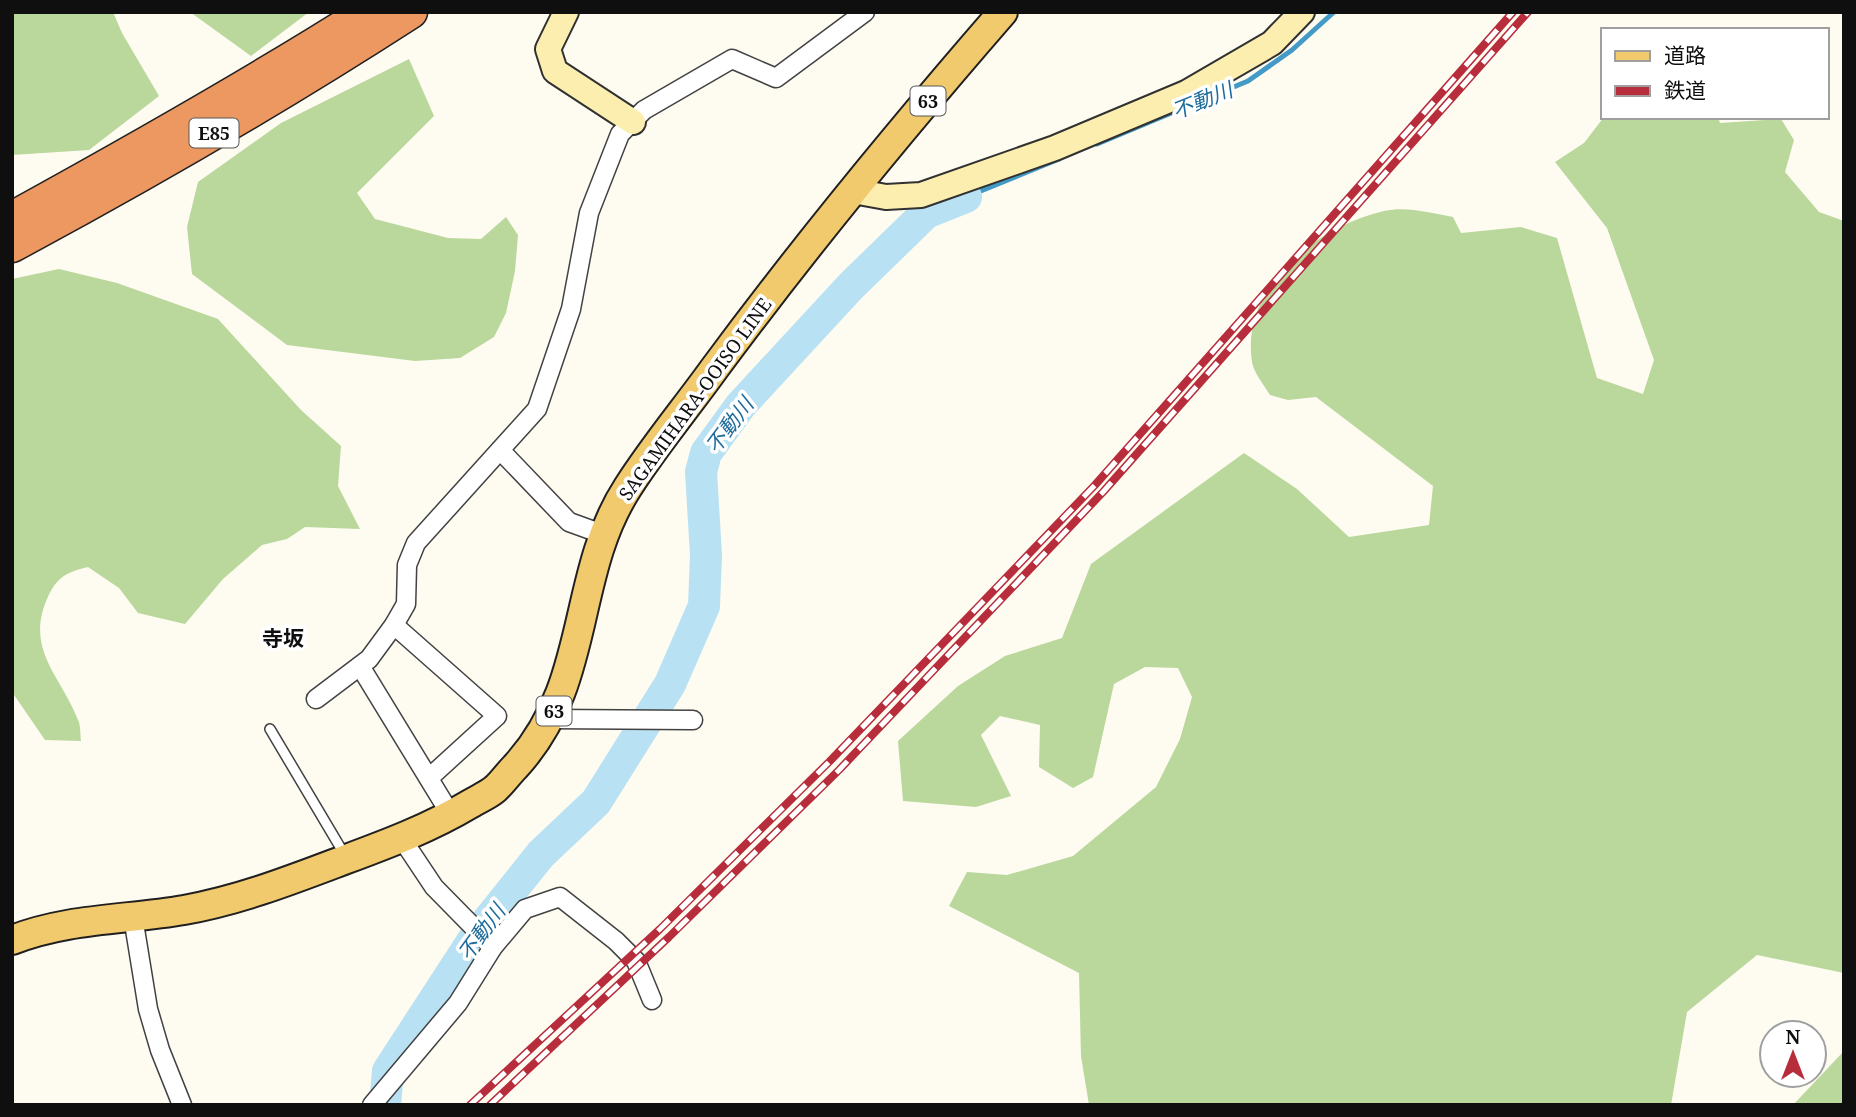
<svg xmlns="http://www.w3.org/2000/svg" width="1856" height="1117" viewBox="0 0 1856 1117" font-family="'Noto Serif','Noto Sans JP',serif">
  <rect width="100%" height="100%" fill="#fefbf1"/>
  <g fill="#bad79c">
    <polygon points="12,12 113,12 122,33 159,96 89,150 12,155"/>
    <polygon points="190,12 309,12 251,56"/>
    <polygon points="409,59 434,116 357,193 375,219 448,238 481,239 506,217 518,235 515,271 506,313 494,337 460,358 415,361 287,345 192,274 187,227 198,182 281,123"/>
    <path d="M1604 117H1718L1720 123 1781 119 1794 140 1785 172 1819 212 1844 221V973L1757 955 1687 1012 1671 1105H1089L1081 1056 1079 973 949 906 967 872 1007 875 1073 856 1156 787 1180 739 1192 697 1178 668 1145 667 1114 684 1093 777 1073 788 1039 767 1040 725 1000 716 981 735 1011 796 976 807 903 801 898 741 958 686 1005 656 1062 638 1091 564 1244 453 1297 489 1349 537 1429 525 1433 486 1316 397 1288 400 1270 395C1264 385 1254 373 1252 362 1240 286 1318 226 1384 211 1406 206 1431 213 1453 217L1461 233 1521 227 1557 238 1597 378 1643 394 1654 360 1607 228 1555 162 1584 143Z"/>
    <path d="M59 269 117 283 218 319 301 410 341 446 338 486 360 529 305 527 287 539 262 545 223 579 185 624 138 613 119 588 88 567C66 572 56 578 47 599 25 650 61 676 78 720 81 726 80 734 81 741L45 740 12 692V279Z"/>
    <polygon points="1844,1051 1844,1105 1793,1105"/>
  </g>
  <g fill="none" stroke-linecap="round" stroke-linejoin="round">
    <g stroke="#439ac7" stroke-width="5">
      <polyline points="1097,144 1248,81 1292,50 1334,12"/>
      <polyline points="966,197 1059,159"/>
    </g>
    <polyline stroke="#b8e1f3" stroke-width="32" points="385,1105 388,1071 477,934 541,854 596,802 670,684 704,606 706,555 701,472 706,453 741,405 851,286 926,213 966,197"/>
    <g stroke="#424242" stroke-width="12">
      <polyline id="lane" points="270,729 346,857"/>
    </g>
    <g stroke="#424242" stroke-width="21">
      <g id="street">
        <polyline points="500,450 569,522 605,535"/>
        <polyline points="394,625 497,716 429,778"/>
        <polyline points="360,666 451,815"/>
        <polyline points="316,699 369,659 394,625 406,604 407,565 416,543 537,409 571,309 589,213 620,134 644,110 732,59 776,78 865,12"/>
        <polyline points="550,719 693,720"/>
        <polyline points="402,839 434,887 493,947"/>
        <polyline points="133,917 148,1009 160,1050 182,1105"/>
        <polyline points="372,1105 458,1003 493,947 525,909 560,897 616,941 636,961 652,1000"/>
      </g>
    </g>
    <g stroke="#313131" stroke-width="28">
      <g id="secondary">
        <polyline points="566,12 548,49 555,71 633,122"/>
        <polyline points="853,191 886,197 921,195 1055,148 1186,93 1272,43 1302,12"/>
      </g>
    </g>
    <g stroke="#202020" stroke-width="32">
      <path id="primary" d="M12 940C68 918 126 920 184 910 240 900 291 880 344 860 387 844 430 828 470 804 478 799 488 795 495 789 502 783 508 774 515 767 593 683 570 576 628 487 654 446 686 408 714 369 805 246 903 127 1003 12"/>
    </g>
    <g stroke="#202020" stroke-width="35">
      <g id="highway">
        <path d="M12 218C132 152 251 85 366 12"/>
        <path d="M12 246C148 173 281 96 411 12"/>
      </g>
    </g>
    <use href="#lane" stroke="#fff" stroke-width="9"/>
    <use href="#street" stroke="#fff" stroke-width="18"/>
    <use href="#secondary" stroke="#fbeeaf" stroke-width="24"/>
    <use href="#primary" stroke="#f2ca6e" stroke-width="28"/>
    <use href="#highway" stroke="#ed9860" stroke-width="32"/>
    <g stroke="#b82d3c" stroke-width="8">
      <g id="rail">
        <polyline points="470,1105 660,929 829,762 1095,485 1513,12"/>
        <polyline points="490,1105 669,937 839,770 1103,492 1528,12"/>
      </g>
    </g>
    <use href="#rail" stroke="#fff" stroke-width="5" stroke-dasharray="16" stroke-linecap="butt"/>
  </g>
  <g text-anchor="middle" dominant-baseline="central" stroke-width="7" stroke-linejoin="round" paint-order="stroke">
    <g fill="#fff" stroke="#575757" stroke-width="2">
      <rect x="910.5" y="86.5" width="35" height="29" rx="5"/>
      <rect x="189.5" y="118.5" width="49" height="29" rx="5"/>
      <rect x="536.5" y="696.5" width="35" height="29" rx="5"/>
    </g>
    <g font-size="18" font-weight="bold" fill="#0f0f0f">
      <text x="928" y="101">63</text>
      <text x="214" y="133">E85</text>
      <text x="554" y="711">63</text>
    </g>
    <g font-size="19" fill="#0f0f0f" stroke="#fff">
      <text transform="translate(695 399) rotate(-54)">SAGAMIHARA-OOISO LINE</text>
    </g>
    <g font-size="21" font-style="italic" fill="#1d6b9b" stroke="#fff">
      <text transform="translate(1202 100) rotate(-22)">不動川</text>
      <text transform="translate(729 425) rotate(-53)">不動川</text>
      <text transform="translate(481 932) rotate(-54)">不動川</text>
    </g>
    <g font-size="21" font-weight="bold" fill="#0f0f0f" stroke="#fff">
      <text x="283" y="638">寺坂</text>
    </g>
  </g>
  <rect width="1856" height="1117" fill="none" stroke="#0f0f0f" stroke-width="28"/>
  <rect x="1601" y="28" width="228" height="91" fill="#ffffff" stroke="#9f9f9f" stroke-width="2"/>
  <rect x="1615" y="51" width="35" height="10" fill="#f2ca6e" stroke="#9f9f9f" stroke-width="2"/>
  <text x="1664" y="63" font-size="21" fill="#0f0f0f">道路</text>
  <rect x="1615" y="86" width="35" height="10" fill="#b82d3c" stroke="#9f9f9f" stroke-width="2"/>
  <text x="1664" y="98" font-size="21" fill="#0f0f0f">鉄道</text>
  <g transform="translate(1793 1054)"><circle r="33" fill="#ffffff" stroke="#9f9f9f" stroke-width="2"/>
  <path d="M0-5L12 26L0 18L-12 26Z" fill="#b82d3c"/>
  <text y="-10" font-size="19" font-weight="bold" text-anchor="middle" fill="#0f0f0f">N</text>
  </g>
</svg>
